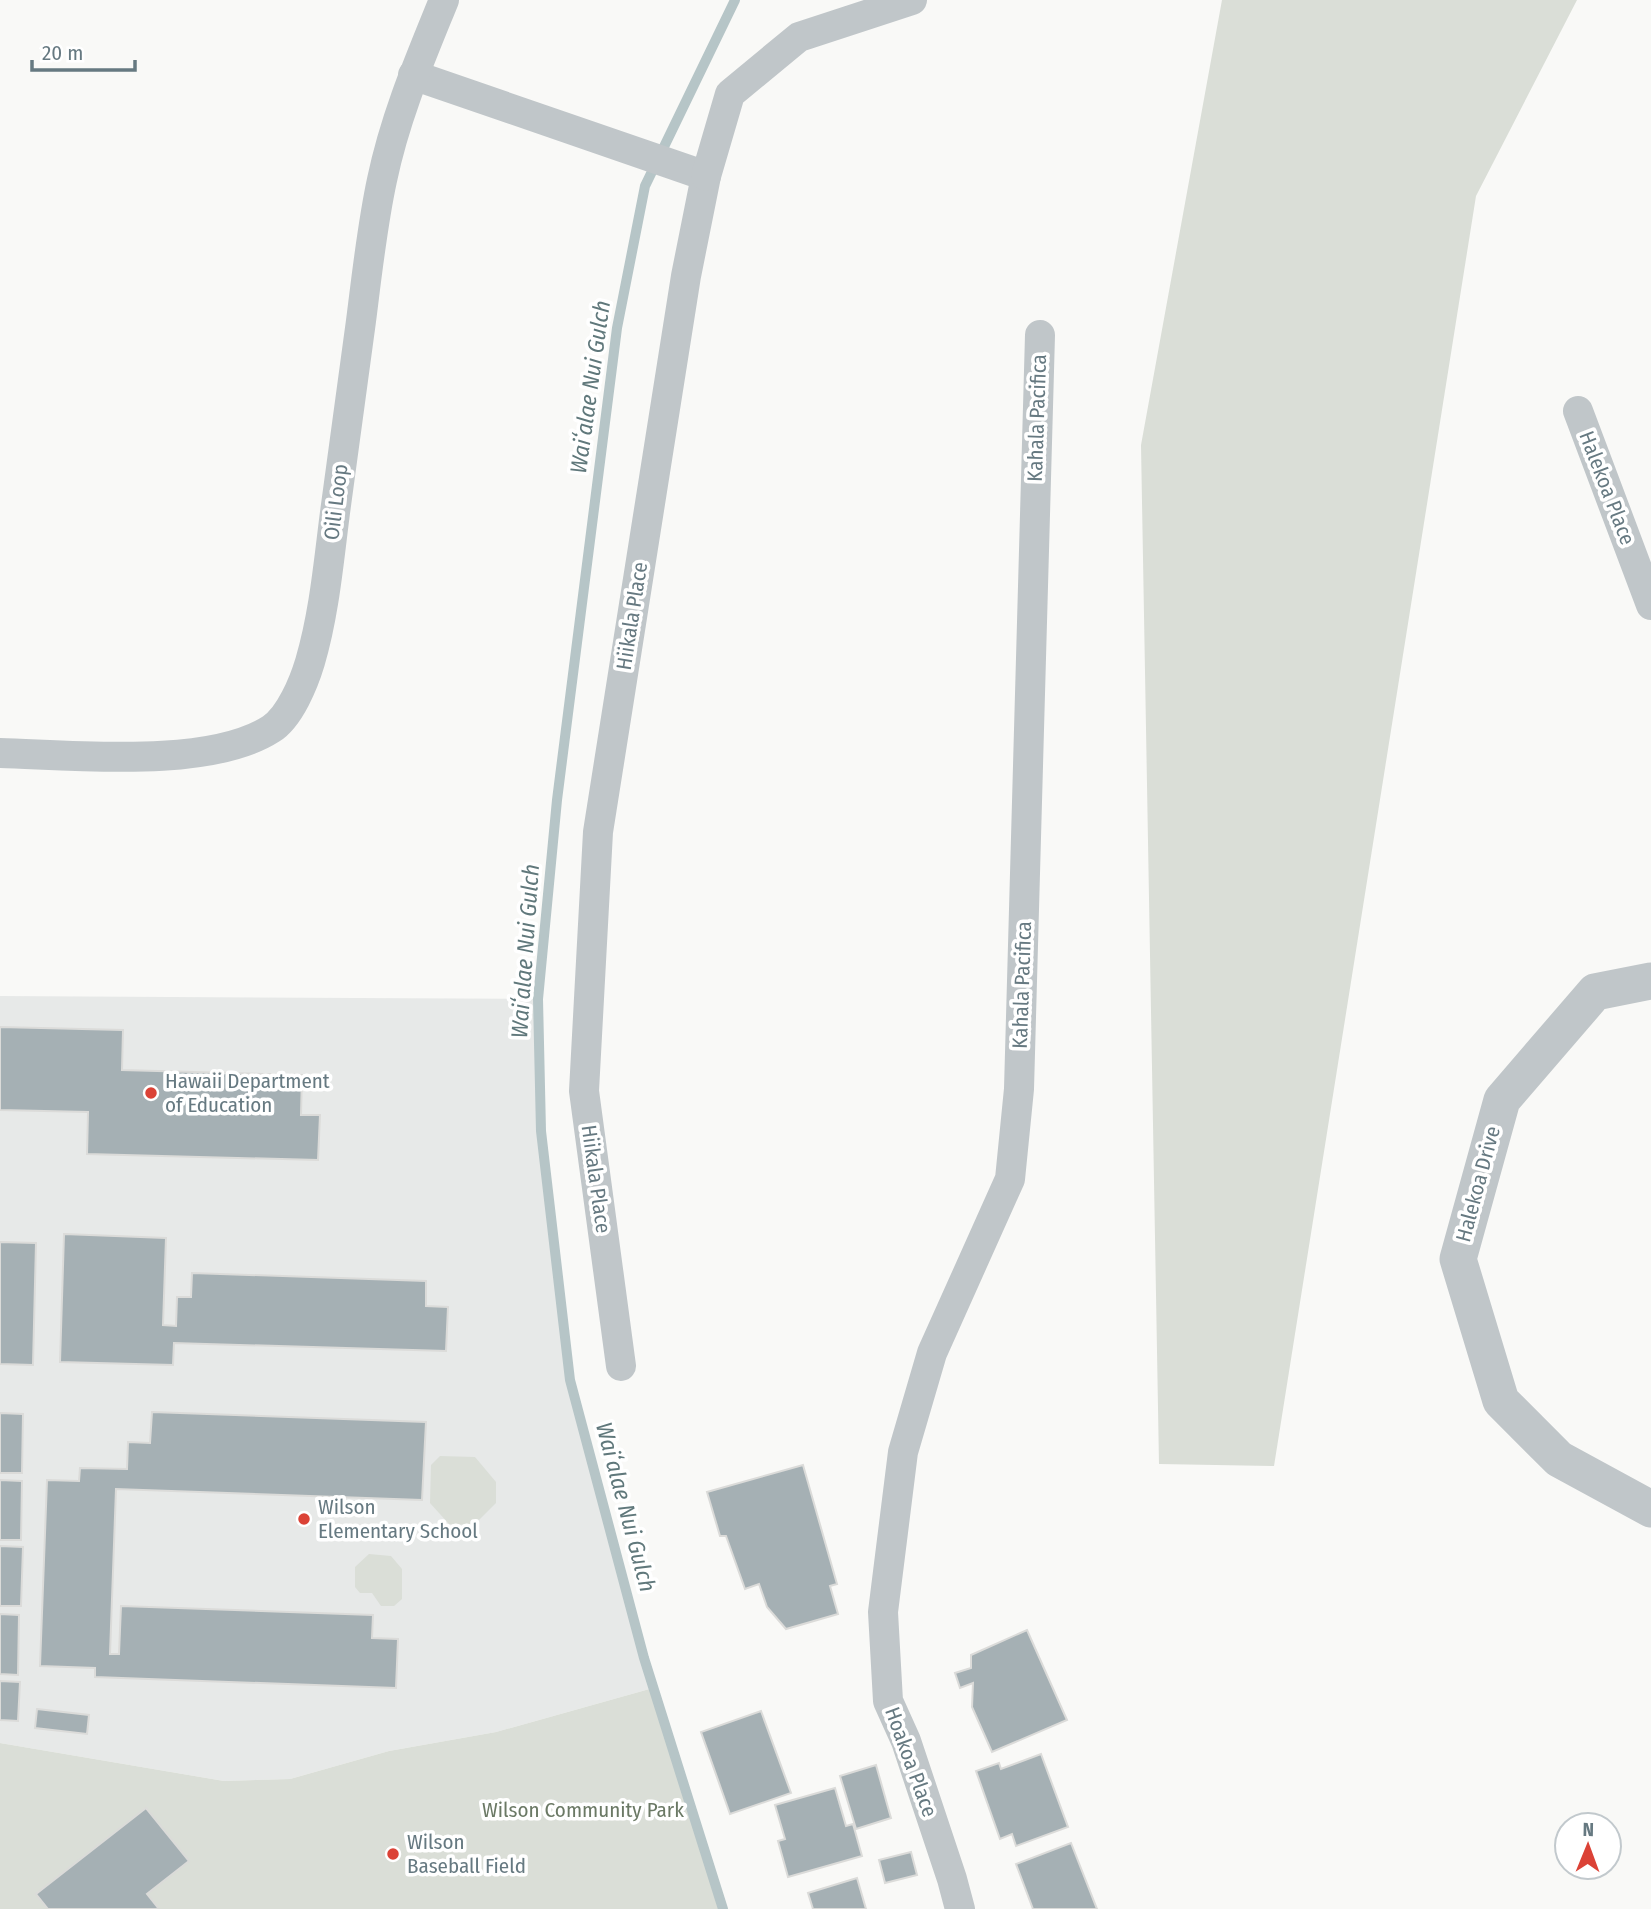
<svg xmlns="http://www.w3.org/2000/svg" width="1651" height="1909" viewBox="0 0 1651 1909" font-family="'Fira Sans Condensed',sans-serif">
  <rect width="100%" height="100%" fill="#f9f9f7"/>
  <polygon fill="#e7e9e8" points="0,996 538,999 541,1131 570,1380 653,1688 496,1732 389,1751 290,1779 224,1781 0,1743"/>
  <g fill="#daded7">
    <polygon points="1222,0 1577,0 1476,196 1274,1466 1159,1464 1141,445"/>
    <polygon points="440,1456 475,1457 496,1482 496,1503 474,1525 449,1524 430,1503 431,1465"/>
    <polygon points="369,1554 391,1556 402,1569 402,1599 394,1606 381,1606 372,1593 360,1593 355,1587 355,1567"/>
    <polygon points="653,1688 723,1909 0,1909 0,1743 224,1781 290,1779 389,1751 496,1732"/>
  </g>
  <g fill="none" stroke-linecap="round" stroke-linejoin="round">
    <polyline stroke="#b6c5c7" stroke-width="10" points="723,1909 644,1658 570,1380 541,1131 538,999 557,800 617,328 645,186 735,0"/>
  </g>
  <g fill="#a5b0b4" stroke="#dbdbd9" stroke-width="2">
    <polygon points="0,1027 123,1030 122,1070 302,1075 301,1115 320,1115 318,1160 87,1154 88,1112 0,1110"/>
    <polygon points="64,1234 166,1238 163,1325 176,1326 177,1297 191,1297 192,1273 426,1281 426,1306 448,1307 446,1351 174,1343 173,1365 60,1362"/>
    <polygon points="0,1242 36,1243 33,1365 0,1364"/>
    <polygon points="152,1412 426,1422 422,1500 116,1489 110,1654 119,1654 121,1606 373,1615 372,1638 398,1639 396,1688 95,1677 95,1668 40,1666 47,1480 79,1481 80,1468 127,1469 128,1442 150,1443"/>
    <polygon points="0,1413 23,1414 22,1473 0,1473"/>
    <polygon points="803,1465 837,1584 830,1586 838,1614 786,1629 767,1607 759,1584 745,1589 726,1536 720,1536 707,1492"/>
    <polygon points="0,1480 22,1481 21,1540 0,1540"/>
    <polygon points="0,1546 23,1547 21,1606 0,1606"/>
    <polygon points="0,1614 19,1615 18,1675 0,1674"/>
    <polygon points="1027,1630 1067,1720 992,1752 972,1707 973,1683 960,1688 955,1673 971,1668 971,1655"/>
    <polygon points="0,1681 20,1682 18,1721 0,1720"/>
    <polygon points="37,1709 89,1715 87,1734 35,1728"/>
    <polygon points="761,1711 791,1793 730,1814 701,1732"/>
    <polygon points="1041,1754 1068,1827 1016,1846 1012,1834 1000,1839 976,1771 999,1763 1001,1769"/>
    <polygon points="876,1765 891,1818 856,1829 840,1776"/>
    <polygon points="835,1788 846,1826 853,1824 862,1856 788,1877 778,1841 785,1839 775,1805"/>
    <polygon points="146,1808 189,1861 147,1894 159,1909 48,1909 36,1894"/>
    <polygon points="1071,1843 1097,1909 1033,1909 1016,1864"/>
    <polygon points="911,1852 917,1875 885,1883 879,1860"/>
    <polygon points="857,1878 866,1909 813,1909 808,1893"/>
  </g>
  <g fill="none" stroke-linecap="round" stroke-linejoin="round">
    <g stroke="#c0c6c9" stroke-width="30">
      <polyline points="413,75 706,176 686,276 598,832 584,1091 621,1366"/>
      <polyline points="706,176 730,94 799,37 912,0"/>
      <polyline points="1578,411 1651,605"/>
      <path d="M0 753C73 755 209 769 271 729 290 717 304 682 310 662 325 611 329 557 336 505 344 444 353 383 361 321 367 274 372 226 382 180 395 117 420 59 444 0"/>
      <polyline points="960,1909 952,1879 906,1741 888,1701 883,1612 903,1452 932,1353 1010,1179 1019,1089 1040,335"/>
    </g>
    <polyline stroke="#c0c6c9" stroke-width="37" points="1651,981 1595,992 1502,1100 1458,1259 1501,1401 1559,1459 1651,1509"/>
  </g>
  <g fill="#db4236" stroke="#fff" stroke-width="2.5">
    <circle cx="151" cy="1093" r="7"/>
    <circle cx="304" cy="1519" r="7"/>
    <circle cx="393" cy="1854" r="7"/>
  </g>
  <g text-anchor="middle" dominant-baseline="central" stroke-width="7" stroke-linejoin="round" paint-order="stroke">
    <g font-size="21" fill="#667981" stroke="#fff">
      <text transform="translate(1037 418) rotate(-88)">Kahala Pacifica</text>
      <text transform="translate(1607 488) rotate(69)">Halekoa Place</text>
      <text transform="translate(336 502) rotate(-83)">Oili Loop</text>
      <text transform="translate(632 616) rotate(-81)">Hiikala Place</text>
      <text transform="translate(1022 985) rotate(-88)">Kahala Pacifica</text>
      <text transform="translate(596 1179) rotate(82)">Hiikala Place</text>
      <text transform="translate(1478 1184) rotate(-75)">Halekoa Drive</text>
      <text transform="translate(911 1762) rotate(70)">Hoakoa Place</text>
    </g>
    <g font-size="21" fill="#667981" stroke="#fff" text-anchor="start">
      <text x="165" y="1081">Hawaii Department<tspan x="165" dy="24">of Education</tspan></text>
      <text x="318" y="1507">Wilson<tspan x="318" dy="24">Elementary School</tspan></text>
      <text x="407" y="1842">Wilson<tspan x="407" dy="24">Baseball Field</tspan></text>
    </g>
    <g font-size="21" fill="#6b7965" stroke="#fff">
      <text x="583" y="1810">Wilson Community Park</text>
    </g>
    <g font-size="23" font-style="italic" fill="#60787b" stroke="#fff">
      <text transform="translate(590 387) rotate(-82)">Waiʻalae Nui Gulch</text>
      <text transform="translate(525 951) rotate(-86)">Waiʻalae Nui Gulch</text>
      <text transform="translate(626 1507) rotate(75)">Waiʻalae Nui Gulch</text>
    </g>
  </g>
  <g transform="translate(1588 1846) rotate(1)"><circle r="33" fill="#ffffff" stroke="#c2c9cd" stroke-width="2"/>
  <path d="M0-5L12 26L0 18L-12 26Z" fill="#db4236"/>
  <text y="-10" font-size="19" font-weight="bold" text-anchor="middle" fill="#667981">N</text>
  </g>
  <path d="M32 60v10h103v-10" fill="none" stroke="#667981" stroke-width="3.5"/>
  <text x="42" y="60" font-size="21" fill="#667981" stroke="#ffffff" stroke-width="5" paint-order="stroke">20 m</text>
</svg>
